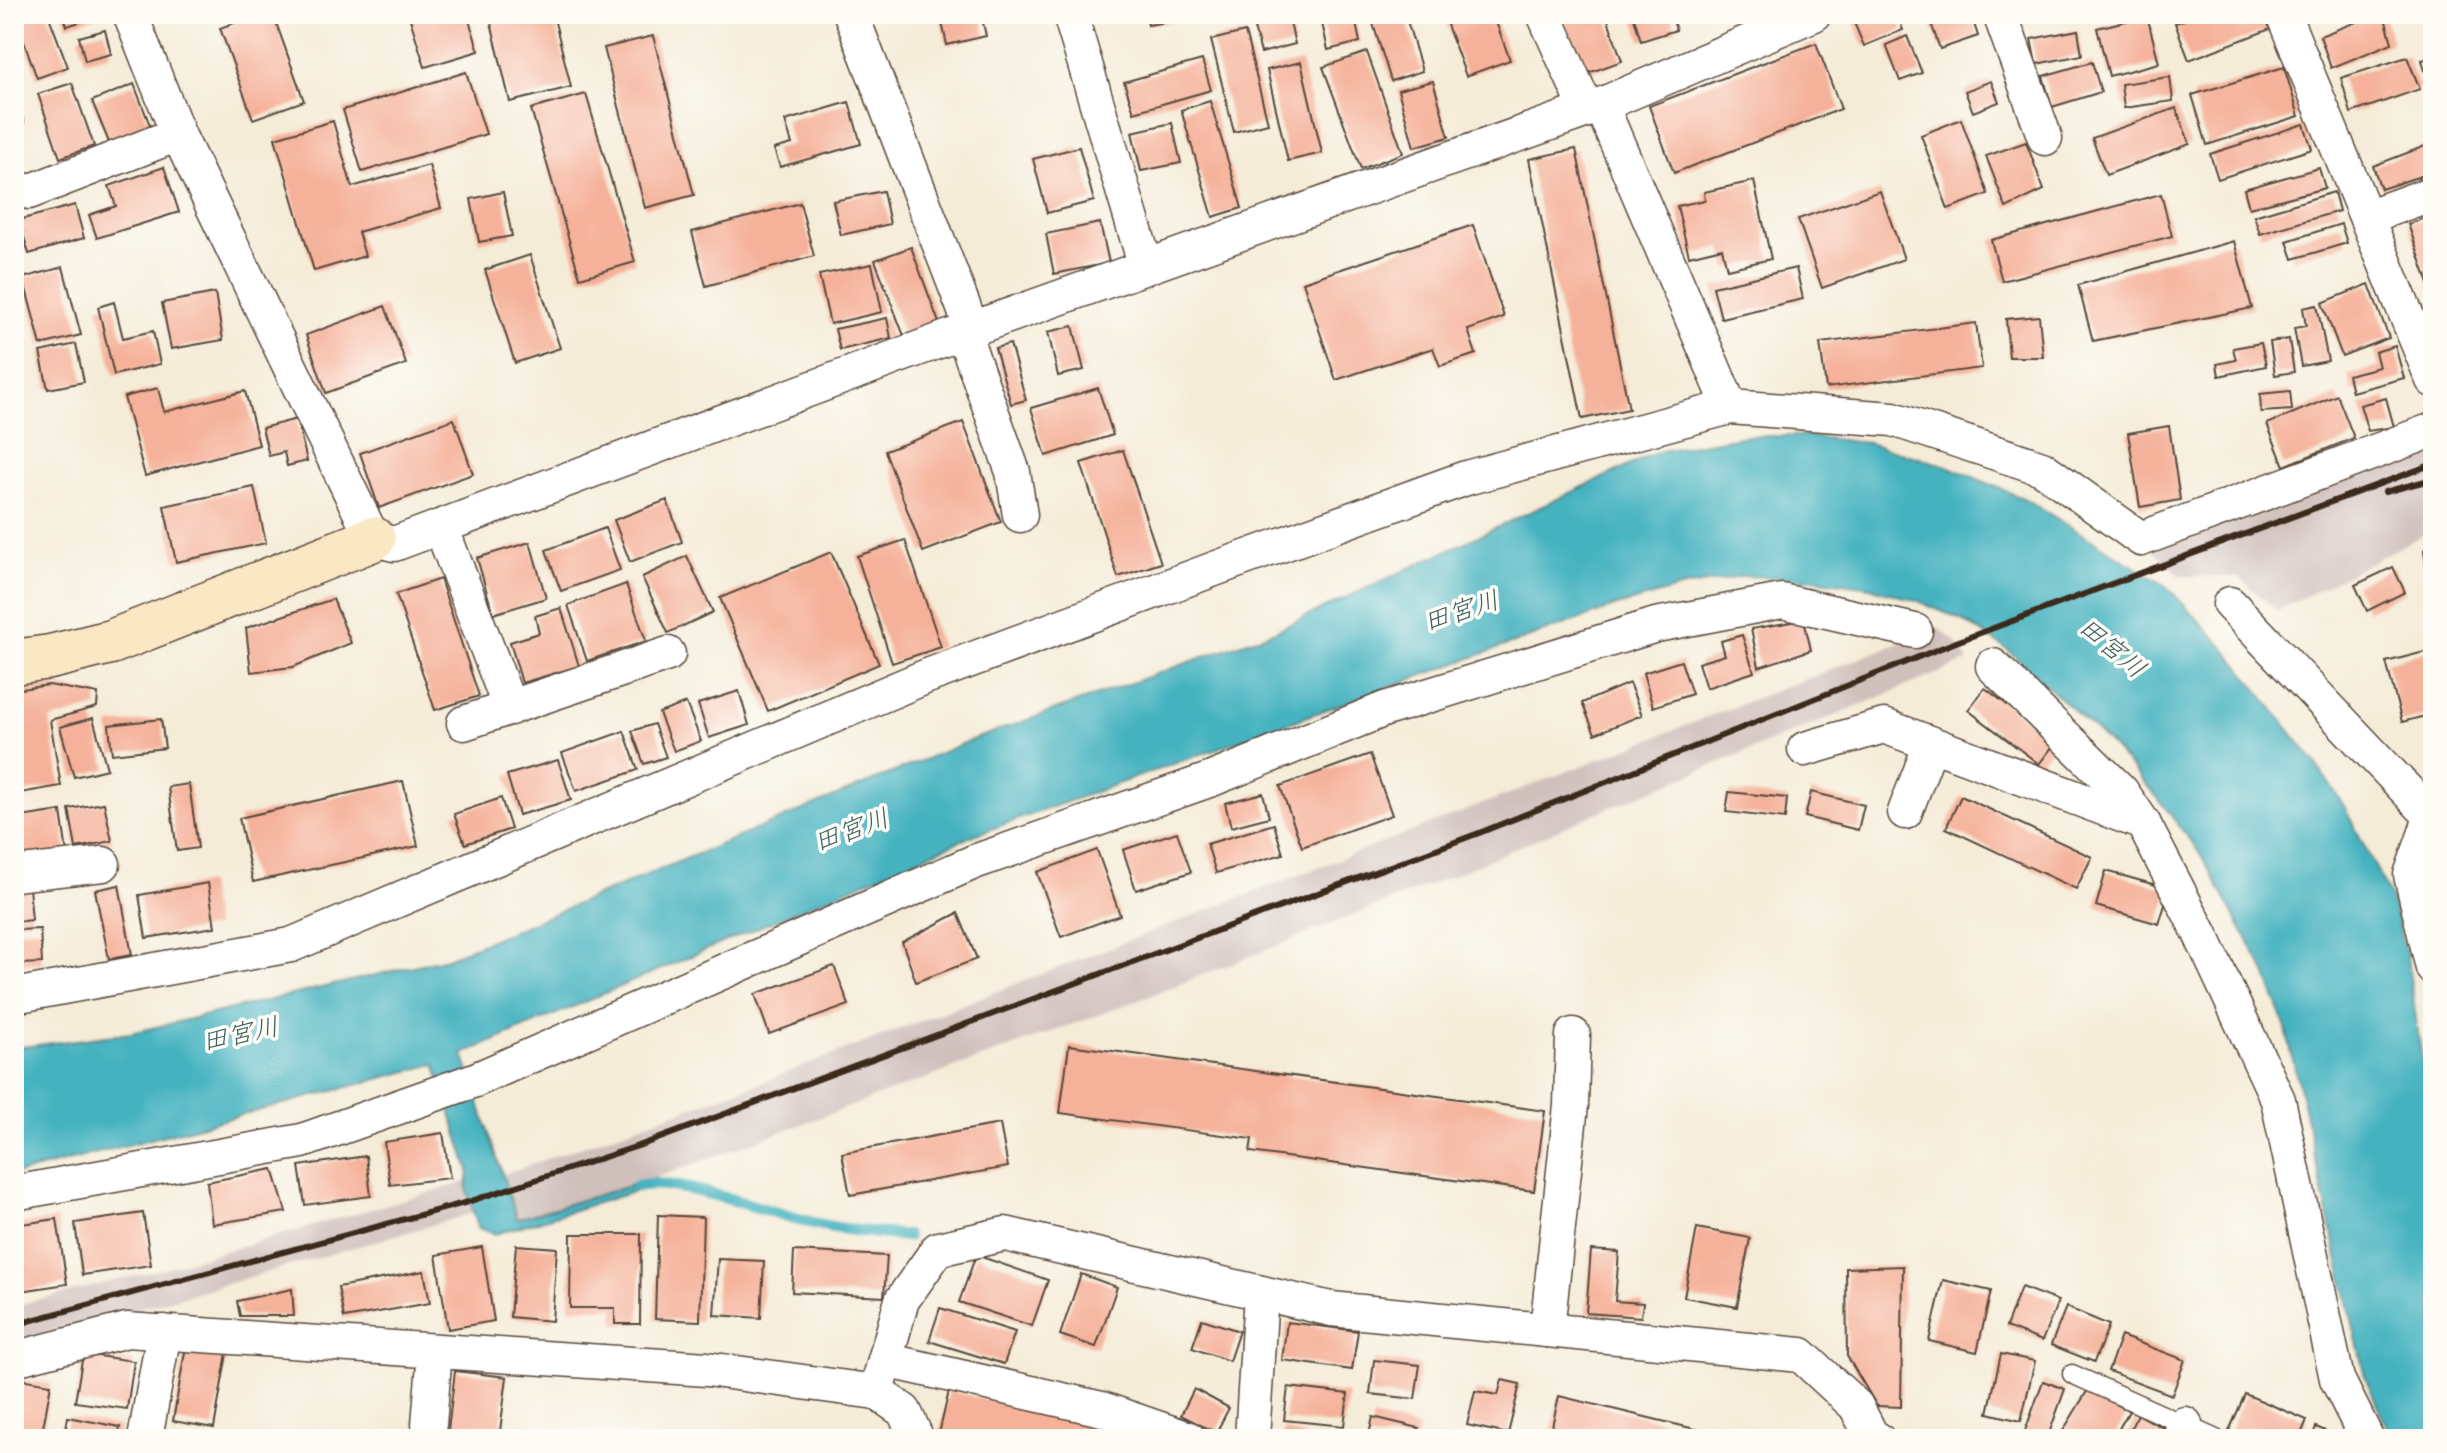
<svg xmlns="http://www.w3.org/2000/svg" width="2447" height="1453" viewBox="0 0 2447 1453" font-family="'Shantell Sans','Klee One',sans-serif">
  <rect width="100%" height="100%" fill="#fdfcf7"/>
  <filter id="ink" filterUnits="userSpaceOnUse"><feTurbulence type="fractalNoise" baseFrequency=".0125" numOctaves="2"/><feDisplacementMap in="SourceGraphic" scale="16" xChannelSelector="R" yChannelSelector="G"/><feConvolveMatrix kernelMatrix="1 2 1 2 8 2 1 2 1" color-interpolation-filters="sRGB"/></filter>
  <filter id="wash" filterUnits="userSpaceOnUse"><feTurbulence type="fractalNoise" baseFrequency=".006" numOctaves="4" result="noise"/><feDisplacementMap in="SourceGraphic" scale="32" xChannelSelector="R" yChannelSelector="G"/><feGaussianBlur stdDeviation="1.8" result="paint"/><feColorMatrix in="noise" values="0 0 0 0 0 0 0 0 0 0 0 0 0 0 0 0 0 1.4 0 .05"/><feComposite in="paint" operator="in"/></filter>
  <g filter="url(#wash)">
    <rect width="100%" height="100%" fill="#f5ecd8"/>
    <g fill="#d0c0bc">
      <polygon points="2433,443 2433,530 2277,611 2239,577 2181,576 2152,549"/>
      <polygon points="1938,628 1956,642 1968,661 1594,814 1442,880 1155,994 653,1179 517,1219 504,1174 760,1083"/>
      <polygon points="469,1181 467,1189 474,1213 170,1300 14,1341 14,1306 162,1269"/>
    </g>
    <polygon fill="#44b2c0" stroke="#406e6f" stroke-width="2" points="1746,436 1805,436 1868,443 1947,466 2025,499 2166,586 2224,647 2314,761 2344,806 2390,896 2407,957 2433,1135 2433,1439 2392,1439 2365,1377 2286,1029 2266,973 2201,855 2157,797 2108,742 2008,650 1962,620 1920,602 1870,587 1813,579 1746,576 1684,587 1617,606 974,835 463,1054 517,1219 653,1179 647,1188 495,1234 478,1228 467,1189 469,1170 435,1064 14,1175 14,1048 131,1033 447,958 969,741 1273,632 1660,451"/>
    <g fill="none" stroke-linecap="round" stroke-linejoin="round">
      <path stroke="#44b2c0" stroke-width="12" d="M637 1186C673 1175 780 1217 822 1225 850 1231 879 1233 907 1236"/>
    </g>
    <g id="blocks">
      <g fill="#f5b199">
        <polygon points="14,14 48,14 68,67 37,78"/>
        <polygon points="63,14 102,14 102,15 67,26"/>
        <polygon points="258,14 273,14 304,101 253,119 220,28"/>
        <polygon points="427,14 467,14 479,51 425,67 410,19"/>
        <polygon points="489,14 553,14 571,87 510,102"/>
        <polygon points="940,14 981,14 986,36 947,45"/>
        <polygon points="1146,14 1183,14 1184,19 1148,25"/>
        <polygon points="1250,14 1288,14 1295,44 1261,53"/>
        <polygon points="1320,14 1354,14 1360,42 1328,50"/>
        <polygon points="1370,14 1405,14 1422,71 1391,81"/>
        <polygon points="1443,14 1493,14 1510,60 1466,76"/>
        <polygon points="1562,14 1606,14 1622,61 1583,75"/>
        <polygon points="1633,14 1671,14 1676,30 1641,41"/>
        <polygon points="1862,14 1897,14 1903,30 1864,46 1852,18"/>
        <polygon points="1928,14 1971,14 1978,36 1940,49"/>
        <polygon points="2021,14 2048,14 2025,23"/>
        <polygon points="2200,14 2267,14 2273,28 2189,60 2175,23"/>
        <polygon points="2377,14 2384,14 2392,43 2331,68 2320,36"/>
        <polygon points="2147,16 2159,63 2109,76 2097,28"/>
        <polygon points="105,30 111,54 85,61 79,37"/>
        <polygon points="2078,30 2082,55 2036,64 2031,39"/>
        <polygon points="1245,32 1268,123 1234,132 1211,40"/>
        <polygon points="653,36 694,195 645,208 604,48"/>
        <polygon points="1907,36 1922,73 1900,81 1886,45"/>
        <polygon points="1816,43 1841,109 1674,173 1649,106"/>
        <polygon points="1367,52 1403,153 1361,169 1323,67"/>
        <polygon points="2407,57 2420,89 2351,113 2341,78"/>
        <polygon points="2433,57 2433,81 2428,82 2422,60"/>
        <polygon points="1202,60 1211,90 1134,112 1124,82"/>
        <polygon points="1301,62 1322,153 1288,161 1267,70"/>
        <polygon points="2092,62 2101,92 2052,107 2043,76"/>
        <polygon points="2284,67 2299,116 2207,145 2192,95"/>
        <polygon points="466,72 486,134 362,172 343,110"/>
        <polygon points="2170,77 2173,101 2124,108 2121,84"/>
        <polygon points="1433,81 1449,137 1414,147 1398,90"/>
        <polygon points="1991,81 1999,102 1973,112 1965,91"/>
        <polygon points="72,83 94,146 60,158 38,94"/>
        <polygon points="134,84 151,128 110,145 92,101"/>
        <polygon points="586,94 635,262 580,278 531,109"/>
        <polygon points="14,99 24,122 14,126"/>
        <polygon points="1210,101 1242,208 1213,217 1181,110"/>
        <polygon points="849,102 861,144 780,167 774,149 792,144 785,121"/>
        <polygon points="2176,108 2190,144 2106,175 2092,138"/>
        <polygon points="1961,119 1988,194 1948,209 1921,135"/>
        <polygon points="333,121 352,187 429,165 441,208 358,232 365,256 314,271 275,138"/>
        <polygon points="1172,123 1181,163 1141,171 1132,132"/>
        <polygon points="2304,124 2312,149 2218,179 2210,154"/>
        <polygon points="2026,142 2044,190 2006,208 1986,156"/>
        <polygon points="2433,143 2433,172 2381,189 2373,166"/>
        <polygon points="1079,147 1094,201 1047,213 1033,159"/>
        <polygon points="1576,149 1629,409 1582,419 1529,159"/>
        <polygon points="164,167 179,212 97,238 89,215 116,206 109,186"/>
        <polygon points="2319,168 2325,188 2249,208 2244,189"/>
        <polygon points="1754,181 1771,259 1727,269 1722,248 1689,256 1677,206 1705,200 1704,192"/>
        <polygon points="883,191 890,224 841,235 833,201"/>
        <polygon points="1880,191 1904,259 1822,288 1798,219"/>
        <polygon points="503,192 512,236 479,242 471,199"/>
        <polygon points="2334,192 2339,211 2260,234 2254,216"/>
        <polygon points="2161,194 2172,236 2002,281 1991,240"/>
        <polygon points="800,203 814,256 706,286 692,232"/>
        <polygon points="75,205 84,238 29,254 19,220"/>
        <polygon points="2433,215 2433,295 2408,224"/>
        <polygon points="1100,223 1109,263 1054,274 1046,234"/>
        <polygon points="2341,224 2347,243 2293,259 2287,241"/>
        <polygon points="1473,225 1504,317 1468,330 1476,354 1440,366 1433,348 1336,380 1303,282"/>
        <polygon points="2234,241 2252,308 2093,341 2078,285"/>
        <polygon points="911,247 939,323 904,336 875,260"/>
        <polygon points="530,255 560,348 515,363 485,270"/>
        <polygon points="872,264 882,312 830,324 819,275"/>
        <polygon points="63,267 81,335 41,345 23,278"/>
        <polygon points="1796,268 1803,299 1721,318 1713,287"/>
        <polygon points="2369,284 2389,338 2342,356 2322,303"/>
        <polygon points="215,293 223,340 171,349 162,303"/>
        <polygon points="114,302 123,338 153,331 160,364 114,375 98,307"/>
        <polygon points="2317,305 2328,361 2301,366 2294,328 2306,326 2303,308"/>
        <polygon points="385,306 406,364 326,393 306,335"/>
        <polygon points="2039,316 2043,357 2009,357 2006,319"/>
        <polygon points="887,318 891,338 840,350 835,329"/>
        <polygon points="1976,323 1982,368 1826,388 1820,343"/>
        <polygon points="1073,326 1084,370 1058,376 1048,332"/>
        <polygon points="2289,339 2294,372 2275,375 2270,342"/>
        <polygon points="2261,343 2266,366 2219,376 2217,364 2236,360 2233,348"/>
        <polygon points="76,344 84,382 48,389 40,352"/>
        <polygon points="1010,344 1026,400 1011,404 995,348"/>
        <polygon points="2395,346 2404,378 2352,392 2348,375 2379,367 2375,352"/>
        <polygon points="158,388 164,412 245,391 259,445 145,476 124,397"/>
        <polygon points="1098,388 1113,435 1046,456 1031,408"/>
        <polygon points="2290,391 2292,410 2261,412 2260,394"/>
        <polygon points="2337,395 2354,438 2284,466 2267,424"/>
        <polygon points="2386,398 2394,427 2368,431 2360,405"/>
        <polygon points="297,419 307,461 287,466 284,452 269,456 262,428"/>
        <polygon points="454,419 473,474 379,508 360,453"/>
        <polygon points="963,422 1001,522 923,552 885,451"/>
        <polygon points="2169,426 2180,500 2140,507 2128,433"/>
        <polygon points="1123,450 1161,563 1118,577 1081,463"/>
        <polygon points="254,487 266,543 176,562 164,506"/>
        <polygon points="667,500 682,542 630,562 614,520"/>
        <polygon points="605,528 620,570 561,591 546,550"/>
        <polygon points="905,540 941,647 892,663 857,556"/>
        <polygon points="530,542 546,598 493,614 477,558"/>
        <polygon points="2433,549 2433,574 2427,575 2424,550"/>
        <polygon points="831,552 879,664 768,711 720,598"/>
        <polygon points="687,556 713,612 668,633 642,577"/>
        <polygon points="2393,567 2405,592 2367,611 2355,585"/>
        <polygon points="440,579 479,696 435,710 396,594"/>
        <polygon points="626,584 646,641 587,661 568,605"/>
        <polygon points="333,599 351,643 293,667 251,672 246,628"/>
        <polygon points="561,608 579,666 522,683 510,642 539,633 535,616"/>
        <polygon points="1804,620 1811,650 1759,667 1751,629"/>
        <polygon points="1742,635 1754,672 1706,688 1698,663 1725,655 1721,641"/>
        <polygon points="2432,650 2433,714 2402,722 2386,662"/>
        <polygon points="1681,661 1692,694 1653,707 1643,673"/>
        <polygon points="1629,683 1642,715 1595,734 1582,703"/>
        <polygon points="49,685 98,694 97,707 50,720 61,786 14,794 14,690"/>
        <polygon points="1985,688 2056,742 2039,764 1968,710"/>
        <polygon points="739,691 749,725 709,738 698,704"/>
        <polygon points="686,703 701,741 674,751 659,713"/>
        <polygon points="93,718 107,769 74,777 60,727"/>
        <polygon points="161,719 165,748 112,754 109,725"/>
        <polygon points="654,724 666,757 644,764 632,731"/>
        <polygon points="624,731 638,770 576,791 562,753"/>
        <polygon points="1370,754 1392,815 1302,847 1280,786"/>
        <polygon points="558,760 571,800 519,815 507,775"/>
        <polygon points="403,781 418,846 253,882 239,818"/>
        <polygon points="189,784 198,848 177,851 168,787"/>
        <polygon points="1729,792 1787,798 1785,819 1726,812"/>
        <polygon points="1811,792 1864,805 1858,830 1805,817"/>
        <polygon points="1263,793 1269,817 1231,827 1225,803"/>
        <polygon points="1961,796 2092,857 2076,889 1946,828"/>
        <polygon points="501,798 511,829 465,844 454,814"/>
        <polygon points="104,803 112,841 76,848 69,809"/>
        <polygon points="61,811 67,853 14,861 14,818"/>
        <polygon points="1274,824 1283,854 1216,873 1207,844"/>
        <polygon points="1177,832 1191,872 1136,890 1123,850"/>
        <polygon points="1097,850 1120,915 1061,937 1037,872"/>
        <polygon points="2106,871 2170,889 2159,924 2096,906"/>
        <polygon points="208,883 215,927 146,938 139,895"/>
        <polygon points="119,885 132,955 109,959 95,890"/>
        <polygon points="29,888 32,920 14,922 14,889"/>
        <polygon points="958,913 977,959 916,982 902,942"/>
        <polygon points="40,929 42,963 19,964 17,930"/>
        <polygon points="834,966 849,1005 769,1034 755,994"/>
        <polygon points="1069,1045 1545,1111 1534,1191 1250,1152 1252,1139 1060,1113"/>
        <polygon points="1000,1124 1008,1167 850,1195 842,1153"/>
        <polygon points="443,1133 450,1178 390,1185 384,1142"/>
        <polygon points="366,1156 371,1196 305,1205 299,1166"/>
        <polygon points="273,1169 286,1212 212,1224 207,1182"/>
        <polygon points="143,1213 151,1265 82,1275 75,1223"/>
        <polygon points="658,1215 703,1217 700,1321 655,1319"/>
        <polygon points="57,1219 67,1284 14,1292 14,1225"/>
        <polygon points="1697,1228 1750,1238 1737,1307 1684,1297"/>
        <polygon points="571,1234 641,1234 640,1324 615,1324 615,1308 570,1308"/>
        <polygon points="516,1245 557,1248 552,1321 510,1317"/>
        <polygon points="482,1247 494,1321 448,1329 436,1255"/>
        <polygon points="1591,1250 1619,1252 1615,1301 1643,1303 1641,1317 1586,1313"/>
        <polygon points="794,1251 887,1256 884,1297 792,1292"/>
        <polygon points="976,1255 1048,1280 1032,1326 959,1302"/>
        <polygon points="718,1259 764,1261 761,1318 714,1315"/>
        <polygon points="1903,1266 1901,1407 1877,1406 1847,1356 1846,1268"/>
        <polygon points="424,1271 430,1303 344,1318 338,1287"/>
        <polygon points="1081,1274 1117,1287 1096,1347 1060,1335"/>
        <polygon points="1943,1280 1991,1291 1977,1352 1929,1341"/>
        <polygon points="2021,1287 2058,1301 2042,1341 2006,1327"/>
        <polygon points="292,1289 294,1316 240,1316 237,1301"/>
        <polygon points="2066,1307 2109,1325 2094,1362 2051,1345"/>
        <polygon points="940,1308 1015,1332 1004,1364 929,1341"/>
        <polygon points="1202,1319 1239,1331 1229,1361 1192,1348"/>
        <polygon points="1287,1322 1358,1331 1352,1370 1282,1360"/>
        <polygon points="2121,1336 2185,1360 2172,1395 2108,1371"/>
        <polygon points="186,1346 227,1353 214,1428 173,1421"/>
        <polygon points="83,1354 134,1361 127,1409 75,1402"/>
        <polygon points="2001,1354 2035,1361 2021,1421 1988,1413"/>
        <polygon points="1374,1360 1420,1365 1415,1399 1370,1394"/>
        <polygon points="455,1371 507,1377 499,1439 447,1439"/>
        <polygon points="14,1378 51,1384 41,1439 14,1438"/>
        <polygon points="1502,1380 1520,1384 1508,1434 1467,1425 1475,1391 1498,1395"/>
        <polygon points="2043,1381 2065,1389 2047,1439 2024,1434"/>
        <polygon points="1288,1387 1348,1394 1344,1426 1284,1420"/>
        <polygon points="2089,1388 2129,1411 2113,1439 2058,1439"/>
        <polygon points="1194,1389 1229,1408 1216,1433 1181,1415"/>
        <polygon points="949,1391 1108,1427 1106,1439 938,1438"/>
        <polygon points="2245,1394 2307,1420 2299,1439 2249,1439 2229,1431"/>
        <polygon points="1559,1396 1699,1430 1697,1439 1549,1439"/>
        <polygon points="2138,1414 2169,1431 2165,1439 2125,1439"/>
        <polygon points="68,1417 120,1427 118,1439 64,1439"/>
        <polygon points="1373,1417 1419,1428 1416,1439 1368,1439"/>
        <polygon points="2316,1427 2339,1437 2338,1439 2311,1439"/>
        <polygon points="1284,1430 1309,1438 1308,1439 1281,1439"/>
      </g>
    </g>
  </g>
  <g filter="url(#ink)">
    <use href="#blocks" fill-opacity="0" stroke="#57473a" stroke-width="2"/>
    <g fill="none" stroke-linecap="round" stroke-linejoin="round">
      <g stroke="#57473a" stroke-width="21">
        <polyline id="lane" points="2072,1374 2216,1439"/>
      </g>
      <g stroke="#57473a" stroke-width="37">
        <g id="street">
          <polyline points="130,14 178,134 373,539 394,544 963,332 1601,105 1814,14"/>
          <polyline points="851,14 972,329"/>
          <polyline points="1070,14 1146,267"/>
          <polyline points="1544,14 1587,110"/>
          <polyline points="2000,14 2045,138"/>
          <polyline points="2283,14 2433,380"/>
          <polyline points="1601,105 1730,407"/>
          <polyline points="29,192 178,134"/>
          <polyline points="2367,217 2433,193"/>
          <polyline points="963,332 1013,472 1020,515"/>
          <polyline points="441,527 510,708"/>
          <polyline points="2230,604 2433,818"/>
          <polyline points="1993,666 2121,791 2143,823 2200,933 2278,1100 2337,1379 2367,1439"/>
          <polyline points="464,723 668,654"/>
          <polyline points="1805,749 1884,726 2143,823"/>
          <polyline points="1905,812 1931,744"/>
          <polyline points="2431,818 2411,875 2433,968"/>
          <polyline points="14,874 103,864"/>
          <polyline points="14,996 291,945 925,677 1217,568 1466,478 1730,407 1893,419 2042,468 2141,539 2433,430"/>
          <polyline points="14,1193 302,1141 475,1080 974,862 1212,779 1385,709 1656,625 1782,601 1915,631"/>
          <polyline points="1547,1330 1571,1105 1573,1035"/>
          <polyline points="14,1359 127,1330 707,1369 876,1392 904,1411 917,1439"/>
          <polyline points="885,1360 1102,1409 1189,1439"/>
          <polyline points="876,1392 902,1300 938,1249 1005,1234 1331,1309 1801,1355 1856,1406 1872,1437 1877,1439"/>
          <polyline points="429,1424 435,1351"/>
          <polyline points="145,1439 164,1332"/>
          <polyline points="1252,1439 1261,1293"/>
          <polyline points="2179,1439 2185,1424"/>
        </g>
      </g>
      <g stroke="#57473a" stroke-width="47">
        <polyline id="secondary" points="14,662 50,657 111,642 373,539"/>
      </g>
      <use href="#lane" stroke="#fff" stroke-width="18"/>
      <use href="#street" stroke="#fff" stroke-width="34"/>
      <use href="#secondary" stroke="#fae7c3" stroke-width="44"/>
      <g stroke="#3b2a1e" stroke-width="6">
        <polyline points="2385,492 2433,479"/>
        <polyline points="14,1325 468,1202 644,1144 1479,833 1956,642 2433,464"/>
      </g>
    </g>
  </g>
  <g text-anchor="middle" dominant-baseline="central" stroke-width="7" stroke-linejoin="round" paint-order="stroke">
    <g font-size="26" font-style="italic" fill="#3f605f" stroke="#fdfcf7">
      <text transform="translate(1461 610) rotate(-18)">田宮川</text>
      <text transform="translate(2113 647) rotate(40)">田宮川</text>
      <text transform="translate(851 829) rotate(-20)">田宮川</text>
      <text transform="translate(240 1033) rotate(-12)">田宮川</text>
    </g>
  </g>
  <rect width="2447" height="1453" fill="none" stroke="#fdfcf7" stroke-width="48"/>
</svg>
